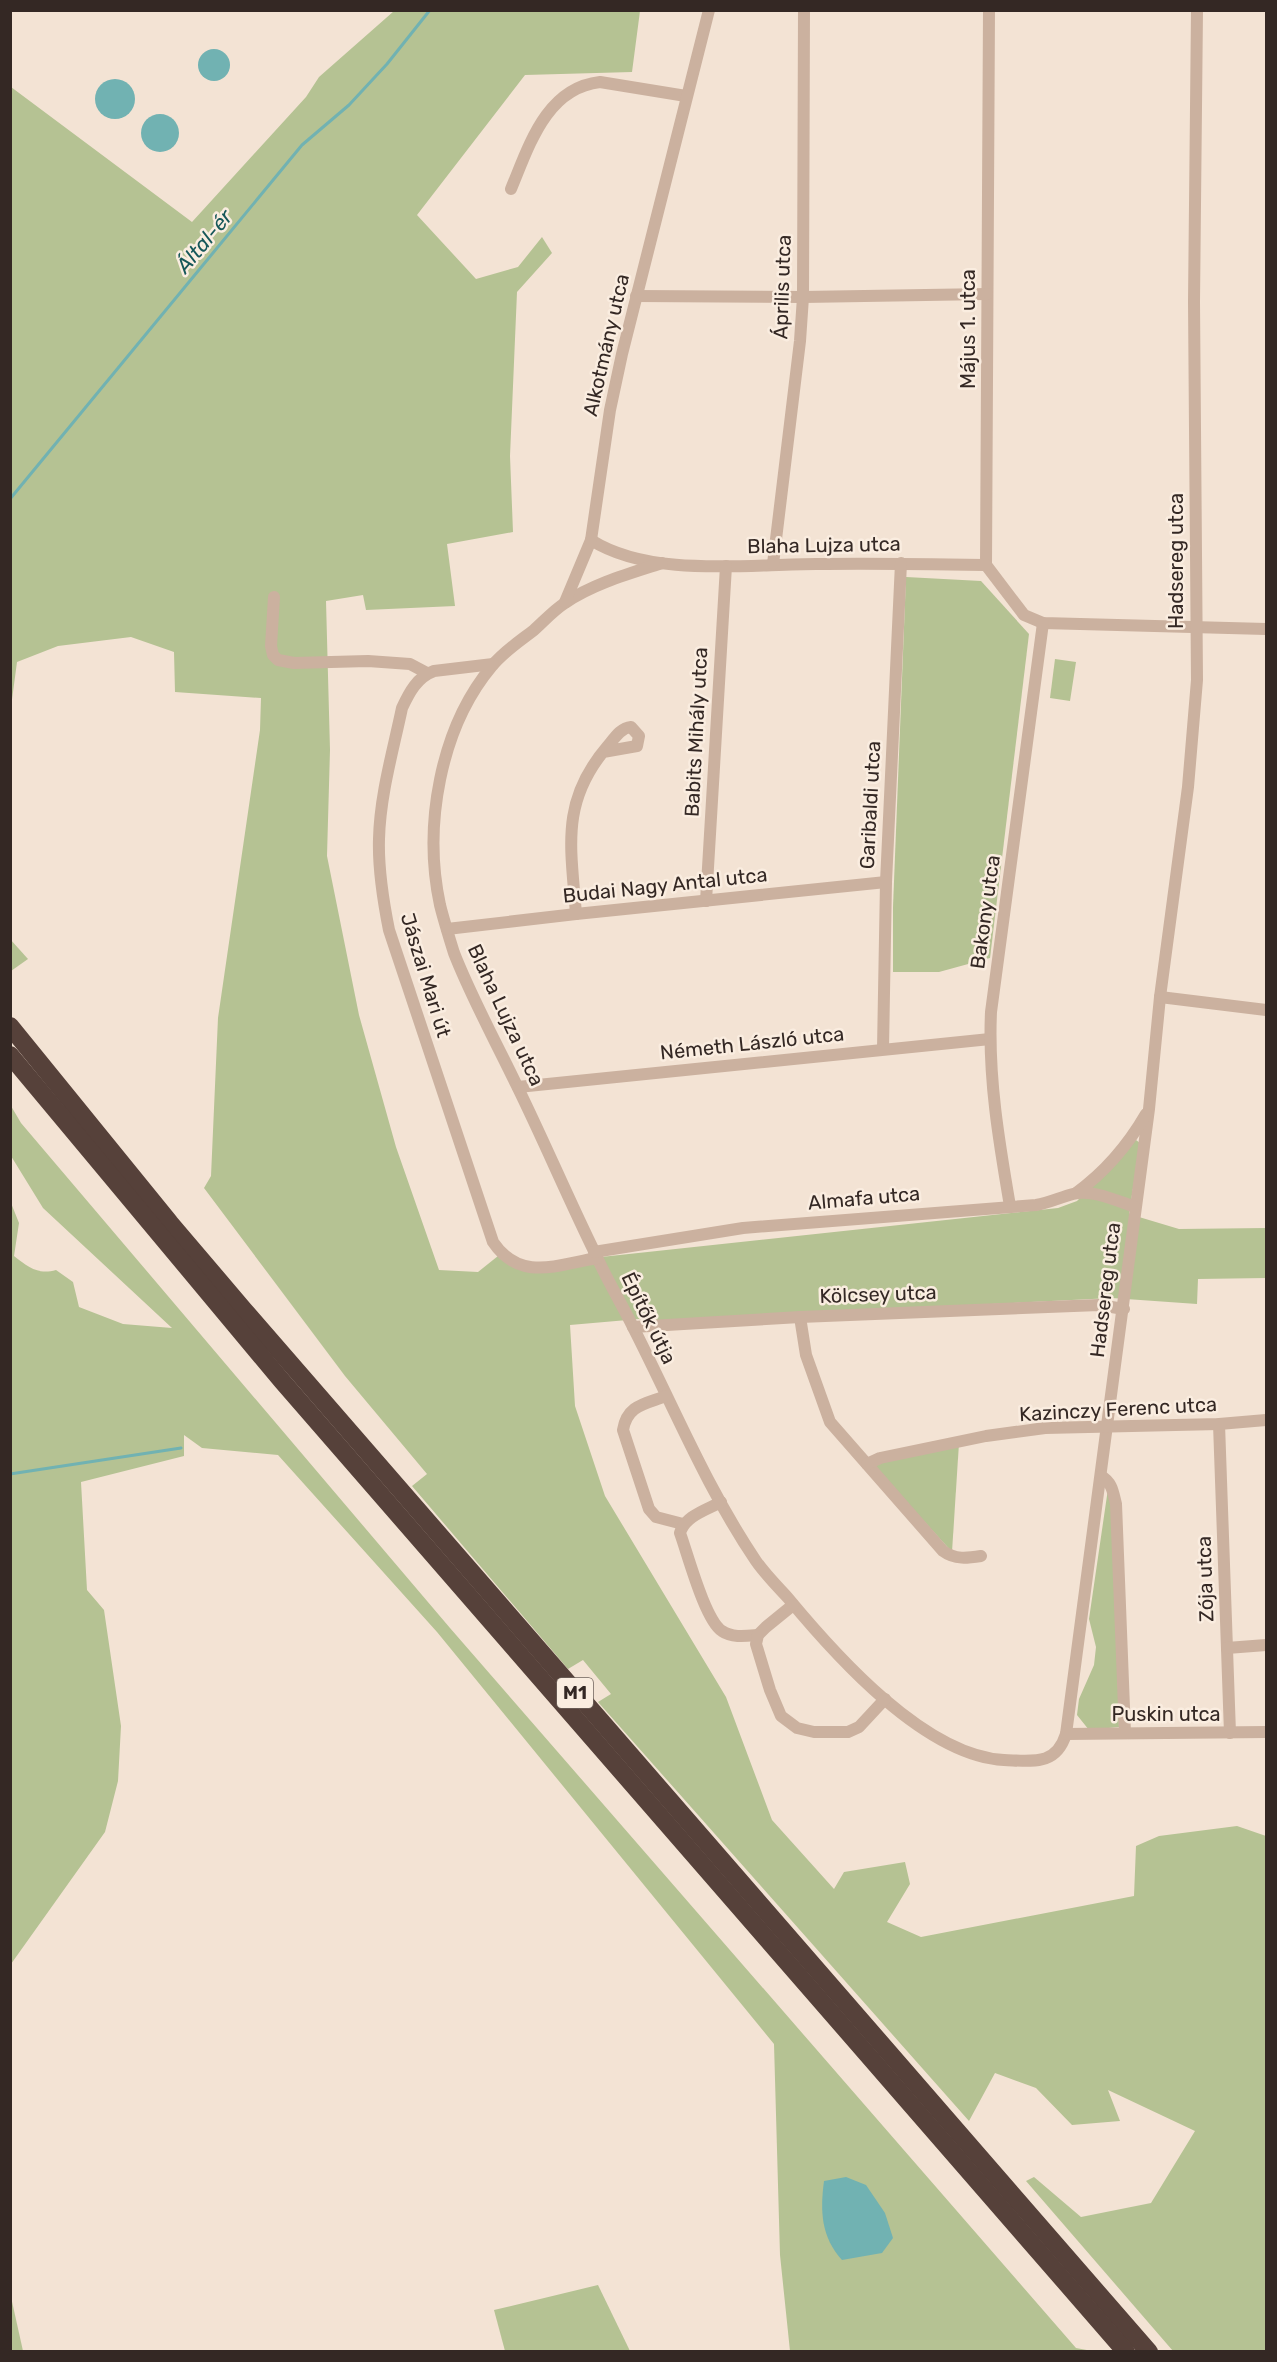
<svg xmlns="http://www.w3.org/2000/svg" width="1277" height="2362" viewBox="0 0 1277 2362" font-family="Rubik,sans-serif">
  <rect width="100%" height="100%" fill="#f3e3d4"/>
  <g fill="#b5c293">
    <polygon points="394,11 640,11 632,72 525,75 417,215 476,279 518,267 542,237 552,253 517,292 510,456 513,532 447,544 455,606 366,610 363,595 326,601 330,750 327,856 359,1015 396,1147 439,1270 478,1272 498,1256 521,1268 601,1257 1058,1208 1077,1201 1136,1140 1140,1143 1129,1214 1179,1229 1266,1228 1266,1278 1198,1279 1197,1304 1112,1298 648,1321 639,1319 570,1325 575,1406 605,1496 726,1697 772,1820 834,1889 844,1872 905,1862 910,1884 887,1922 921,1937 1134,1896 1136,1846 1159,1836 1237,1826 1266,1836 1266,2351 1173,2351 1026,2181 1034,2177 1081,2217 1151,2203 1195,2131 1108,2090 1120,2121 1072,2125 1036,2088 995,2073 969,2121 598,1702 611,1694 583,1660 568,1669 412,1486 427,1474 345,1376 204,1188 211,1176 218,1018 260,730 261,698 175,692 174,652 131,637 58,646 17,662 11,707 11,87 192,222 306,97 319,77"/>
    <polygon points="906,577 981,581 1029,634 990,958 939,972 893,972 893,907"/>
    <polygon points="1055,659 1076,662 1070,701 1050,698"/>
    <polygon points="10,939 28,959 11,971 10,971"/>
    <path d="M11 1106 21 1123 450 1628 1076 2348 1092 2351H790L780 2255 774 2044 437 1632 278 1455 202 1448 184 1435V1456L81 1482 87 1590 104 1610 121 1726 118 1781 105 1832 11 1964V1203L19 1223 14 1256C28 1267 38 1275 56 1270L73 1282 79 1307 123 1324 172 1328 43 1208 11 1156Z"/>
    <polygon points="959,1443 952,1552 873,1465"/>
    <polygon points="1109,1482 1113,1504 1119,1727 1089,1730 1077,1715 1079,1699 1094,1665 1096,1647 1089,1619"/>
    <polygon points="598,2285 630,2351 505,2351 494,2310"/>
    <polygon points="11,2297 23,2351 11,2351"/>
  </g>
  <g fill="#71b2b2">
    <circle cx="214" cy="65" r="16"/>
    <circle cx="115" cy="99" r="20"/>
    <circle cx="160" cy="133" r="19"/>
    <path d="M846 2177 866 2185 885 2213 893 2238 882 2253 842 2260C821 2237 820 2211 824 2181Z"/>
  </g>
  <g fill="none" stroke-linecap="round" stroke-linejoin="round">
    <g stroke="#71b2b2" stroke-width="3">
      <polyline points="10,499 302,145 349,105 387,64 430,10"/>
      <polyline points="10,1474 181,1448"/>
    </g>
    <g stroke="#cbb19f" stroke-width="12">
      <polyline points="989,10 986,565 1024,615 1043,623 1266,629"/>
      <path d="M511 189C529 146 546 88 600 82L686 96"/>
      <polyline points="636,296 803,297 987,294"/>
      <path d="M591 540C651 578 747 564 816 564 873 563 929 564 986 565"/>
      <path d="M662 563C631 573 592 584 565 603 554 610 544 621 534 630 520 641 503 652 492 666 440 728 423 826 440 905 444 921 449 937 454 953 472 999 496 1042 517 1086 544 1141 568 1198 595 1253 606 1278 620 1301 632 1325 673 1405 706 1487 756 1561 765 1574 777 1586 788 1598 836 1656 925 1756 1004 1760 1033 1761 1056 1766 1066 1734L1149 1109 1160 997 1188 787 1197 680 1194 302 1197 10"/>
      <polyline points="773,564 800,341 803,297 804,10"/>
      <polyline points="274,597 271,646 273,655 278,660 294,663 368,661 410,664 427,673"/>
      <polyline points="565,602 591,540 610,410 622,354 709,10"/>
      <path d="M493 664 434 671C417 677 409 693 402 708 393 751 380 795 379 839 378 870 383 900 389 930L493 1242C520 1282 557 1265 597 1258"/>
      <polyline points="706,901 726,566"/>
      <path d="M576 914C571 847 560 802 607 747 614 739 620 728 631 727L639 736 637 746 603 752"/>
      <polyline points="447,929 576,914 886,882"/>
      <polyline points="1160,997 1266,1010"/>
      <polyline points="883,1049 886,882 901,563"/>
      <polyline points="518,1087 990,1039"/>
      <path d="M1076 1193C1105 1172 1128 1145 1146 1114"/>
      <path d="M1010 1206C999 1142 988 1077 991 1012L1043 623"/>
      <path d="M594 1252 743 1228 1036 1205C1049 1203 1061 1197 1073 1194 1093 1189 1117 1201 1135 1207"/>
      <path d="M800 1317 806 1355 830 1422 943 1551C955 1560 968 1558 981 1556"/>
      <polyline points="633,1327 800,1317 1099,1305 1124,1309"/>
      <path d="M666 1396C645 1404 627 1405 623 1430L649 1509 656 1517 683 1524"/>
      <polyline points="1219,1424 1230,1733"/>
      <polyline points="867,1464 880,1458 986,1436 1045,1428 1219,1424 1266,1420"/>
      <path d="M1101 1476C1112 1482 1113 1492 1116 1504L1125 1733"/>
      <path d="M721 1502C706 1510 685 1516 680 1533 688 1555 705 1620 722 1631 732 1638 746 1636 758 1635"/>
      <polyline points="793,1605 766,1627 758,1635 756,1644 770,1690 781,1716 797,1728 814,1732 848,1732 859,1727 885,1699"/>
      <polyline points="1227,1648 1266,1645"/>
      <polyline points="1066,1734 1266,1732"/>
    </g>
    <g stroke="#56413a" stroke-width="18">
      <polyline points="10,1026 170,1223 244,1310 1149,2352"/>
      <polyline points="10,1055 282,1381 1126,2352"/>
    </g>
  </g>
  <g text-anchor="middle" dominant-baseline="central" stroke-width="5" stroke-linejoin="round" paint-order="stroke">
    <rect fill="#faede0" stroke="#6f635c" stroke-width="1.5" x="557" y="1678" width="36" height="30" rx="4.5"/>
    <g font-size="18" font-weight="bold" fill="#342824">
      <text x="575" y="1693">M1</text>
    </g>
    <g font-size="20" fill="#342824" stroke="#faede0">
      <text transform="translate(782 287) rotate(-88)">Április utca</text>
      <text transform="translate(968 329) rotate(-90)">Május 1. utca</text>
      <text transform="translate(606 345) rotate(-77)">Alkotmány utca</text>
      <text transform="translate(824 545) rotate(-1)">Blaha Lujza utca</text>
      <text transform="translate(1176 561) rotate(-90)">Hadsereg utca</text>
      <text transform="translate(696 732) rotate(-87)">Babits Mihály utca</text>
      <text transform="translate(870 805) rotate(-87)">Garibaldi utca</text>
      <text transform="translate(665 885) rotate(-6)">Budai Nagy Antal utca</text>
      <text transform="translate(985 912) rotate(-82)">Bakony utca</text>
      <text transform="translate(426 975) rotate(73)">Jászai Mari út</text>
      <text transform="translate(506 1015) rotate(65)">Blaha Lujza utca</text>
      <text transform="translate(752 1043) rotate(-6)">Németh László utca</text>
      <text transform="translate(864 1198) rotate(-5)">Almafa utca</text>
      <text transform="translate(1105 1290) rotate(-83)">Hadsereg utca</text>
      <text transform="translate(878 1294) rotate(-2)">Kölcsey utca</text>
      <text transform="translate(649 1318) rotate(64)">Építők útja</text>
      <text transform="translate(1118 1409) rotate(-3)">Kazinczy Ferenc utca</text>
      <text transform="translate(1205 1579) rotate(-92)">Zója utca</text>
      <text x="1166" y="1714">Puskin utca</text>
    </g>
    <g font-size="21" font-style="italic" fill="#165759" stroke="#faede0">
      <text transform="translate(204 241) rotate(-50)">Által-ér</text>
    </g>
  </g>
  <rect width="1277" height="2362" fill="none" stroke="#342824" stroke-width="24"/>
</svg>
